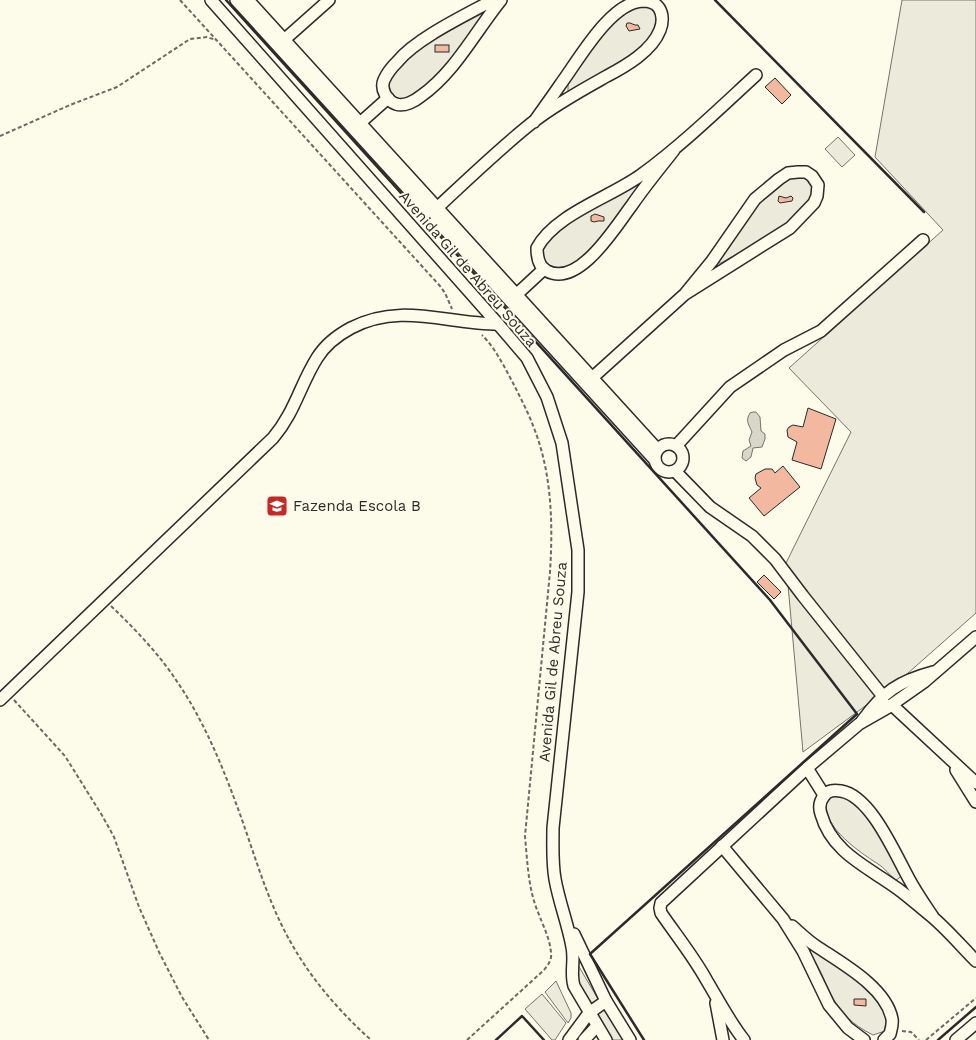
<svg xmlns="http://www.w3.org/2000/svg" width="976" height="1040" viewBox="0 0 976 1040" font-family="'Work Sans',sans-serif">
  <rect width="100%" height="100%" fill="#fdfbea"/>
  <g fill="#ecebdb" stroke="#74746e">
    <polygon points="902,0 976,0 976,613 899,681 803,752 786,563 851,432 789,368 943,230 875,157"/>
    <path d="M639 6C648 6 655 7 656 17 660 47 594 79 571 91H568V84C588 52 604 22 639 6Z"/>
    <path d="M482 11 484 13 482 18C466 41 436 90 409 98 402 101 396 98 391 94L388 80 418 47Z"/>
    <polygon points="838,137 855,155 842,167 825,149"/>
    <path d="M796 176H805C841 206 740 251 721 263H719L718 260 758 202 782 183Z"/>
    <path d="M641 180 642 181 639 187C625 207 584 270 558 272 556 272 553 271 551 270 547 266 541 259 541 253 542 232 622 191 641 180Z"/>
    <path d="M830 794H843L876 823 901 876 898 879 896 880C889 875 885 868 878 864 858 851 813 821 830 794Z"/>
    <path d="M811 948C833 963 899 999 885 1031L873 1035C829 1013 833 989 810 953Z"/>
    <polygon points="578,965 598,999 597,1002 593,1004 589,1002 577,980"/>
    <polygon points="556,981 571,1013 571,1018 568,1023 545,992"/>
    <polygon points="604,1009 624,1040 613,1040 599,1017 598,1013"/>
  </g>
  <polygon fill="#eceadb" stroke="#74746e" points="542,994 566,1023 555,1040 552,1040 525,1009"/>
  <path fill="#d8d7c9" stroke="#74746e" d="M753 412H756L760 417 761 431 765 434V439L762 447 753 448 751 457 746 461 742 458 743 451 751 446 749 440 752 432C749 425 745 421 750 413Z"/>
  <g fill="#f2b8a0" stroke="#2b2b2b">
    <polygon points="627,23 630,23 635,25 638,25 640,29 629,31 626,26"/>
    <rect x="435" y="45" width="14" height="7"/>
    <polygon points="775,78 791,95 782,104 765,87"/>
    <polygon points="779,196 786,198 791,196 793,198 792,201 780,203 778,201"/>
    <polygon points="595,214 604,217 604,221 598,221 594,222 591,221 591,216"/>
    <polygon points="808,408 836,419 821,469 792,460 797,442 788,437 787,430 789,427 793,425 803,427"/>
    <polygon points="783,466 800,487 764,516 749,498 761,488 757,485 755,478 756,474 765,469 772,469 775,473"/>
    <polygon points="764,575 781,592 774,599 757,582"/>
    <polygon points="854,999 866,999 866,1006 854,1005"/>
  </g>
  <g fill="none" stroke-linecap="round" stroke-linejoin="round">
    <g stroke="#2b2b2b" stroke-width="14">
      <g id="minor">
        <path d="M211 0 498 324 527 358 547 397 562 443 578 550V592L553 828C553 845 552 862 555 879 559 902 568 924 572 947 575 960 570 973 574 986L606 1040"/>
        <polyline points="236,0 655,460"/>
        <polyline points="248,0 657,449"/>
        <path d="M493 0C466 15 417 38 398 61 393 66 387 73 384 80 380 89 387 101 396 104 404 107 415 101 421 96 455 72 475 32 501 0"/>
        <polyline points="284,40 329,0"/>
        <polyline points="360,123 388,98"/>
        <path d="M674 150C660 168 645 186 632 205 616 226 579 288 547 271 539 267 537 257 537 248 555 214 611 197 641 175 682 145 719 109 756 75"/>
        <path d="M437 208C468 179 500 148 533 122 556 104 582 90 607 76 626 66 652 51 660 30 663 23 663 14 659 8 655 2 649 1 643 1 610 2 578 61 560 85 552 97 543 109 534 122"/>
        <polyline points="516,295 544,269"/>
        <polyline points="592,378 685,294 712,261 755,199 779,179 788,173 798,172 806,172 812,176 818,185 817,196 814,203 790,228 685,294"/>
        <circle cx="669" cy="458" r="14"/>
        <polyline points="676,446 730,387 784,350 821,331 923,240"/>
        <polyline points="675,471 710,507 752,536 775,559 803,596 882,695 883,704 888,706 892,705 976,783"/>
        <path d="M0 700 273 438C295 412 300 385 317 358 325 345 338 335 351 328 401 302 446 324 498 324"/>
        <path d="M862 721C883 692 899 681 933 672"/>
        <polyline points="807,768 824,795"/>
        <polyline points="956,770 976,802"/>
        <polyline points="722,846 783,919 803,951 829,1005 848,1028 864,1040"/>
        <path d="M933 917C925 905 916 892 909 879 895 854 871 796 841 791 834 790 828 790 824 796 819 802 819 808 821 814 832 853 868 867 898 889 909 897 920 907 930 915 947 929 961 946 976 961"/>
        <path d="M792 926C800 933 807 940 816 946 841 963 886 987 892 1019 893 1024 891 1030 890 1034L884 1040"/>
        <polyline points="574,934 606,1001 630,1040"/>
        <polyline points="716,1003 723,1040"/>
        <polyline points="569,1040 589,1013 606,1001"/>
        <polyline points="584,1040 597,1026"/>
        <path d="M744 1040C729 1021 719 1001 707 981 694 957 676 935 661 913L660 908 661 903 807 768 859 724 887 708 924 682 976 637"/>
        <polyline points="956,1040 976,1023"/>
      </g>
    </g>
    <g stroke="#6a6964" stroke-width="2" stroke-dasharray="4 2.5" stroke-linecap="butt">
      <polyline points="180,0 440,286 445,293 452,309"/>
      <polyline points="0,136 70,105 117,87 190,39 207,37 216,40"/>
      <path d="M111 606C135 629 158 653 176 680 205 722 224 770 241 817 256 859 268 902 290 941 311 979 339 1011 371 1040"/>
      <polyline points="14,700 65,756 103,817 114,837 139,907 159,952 182,997 209,1040"/>
      <polyline points="902,1031 911,1032 919,1040"/>
      <path d="M467 1040 544 970C548 965 552 960 551 953 550 936 539 918 534 901 528 881 527 858 525 836L550 572C553 524 552 474 534 428 528 412 520 397 513 383 504 366 495 348 482 335"/>
      <polyline points="926,1040 976,998"/>
    </g>
    <use href="#minor" stroke="#fdfbea" stroke-width="11"/>
    <g stroke="#2b2b2b" stroke-width="2.5">
      <polyline points="226,0 770,600 857,714 590,954 644,1040"/>
      <polyline points="715,0 924,212"/>
      <polyline points="496,1040 522,1016 544,1040"/>
      <polyline points="938,1040 976,1007"/>
    </g>
  </g>
  <defs>
    <g id="university-square" transform="scale(1.125)"><rect x="-9" y="-9" width="18" height="18" rx="4" fill="#c62828" stroke="#fdfbea"/><path d="M0-5L7-2L0 1L-7-2ZM-4 1L0 2.5L4 1V4Q0 6-4 4Z" fill="#fff"/></g>
  </defs>
  <g fill-rule="evenodd">
    <use href="#university-square" x="277" y="506"/>
  </g>
  <g text-anchor="middle" dominant-baseline="central" stroke-width="4" stroke-linejoin="round" paint-order="stroke">
    <g font-size="15" fill="#2b2b2b" stroke="#fdfbea">
      <text transform="translate(468 269) rotate(49)">Avenida Gil de Abreu Souza</text>
      <text transform="translate(553 662) rotate(-85)">Avenida Gil de Abreu Souza</text>
    </g>
    <g font-size="15" fill="#2b2b2b" stroke="#fdfbea" text-anchor="start">
      <text x="293" y="506">Fazenda Escola B</text>
    </g>
  </g>
</svg>
